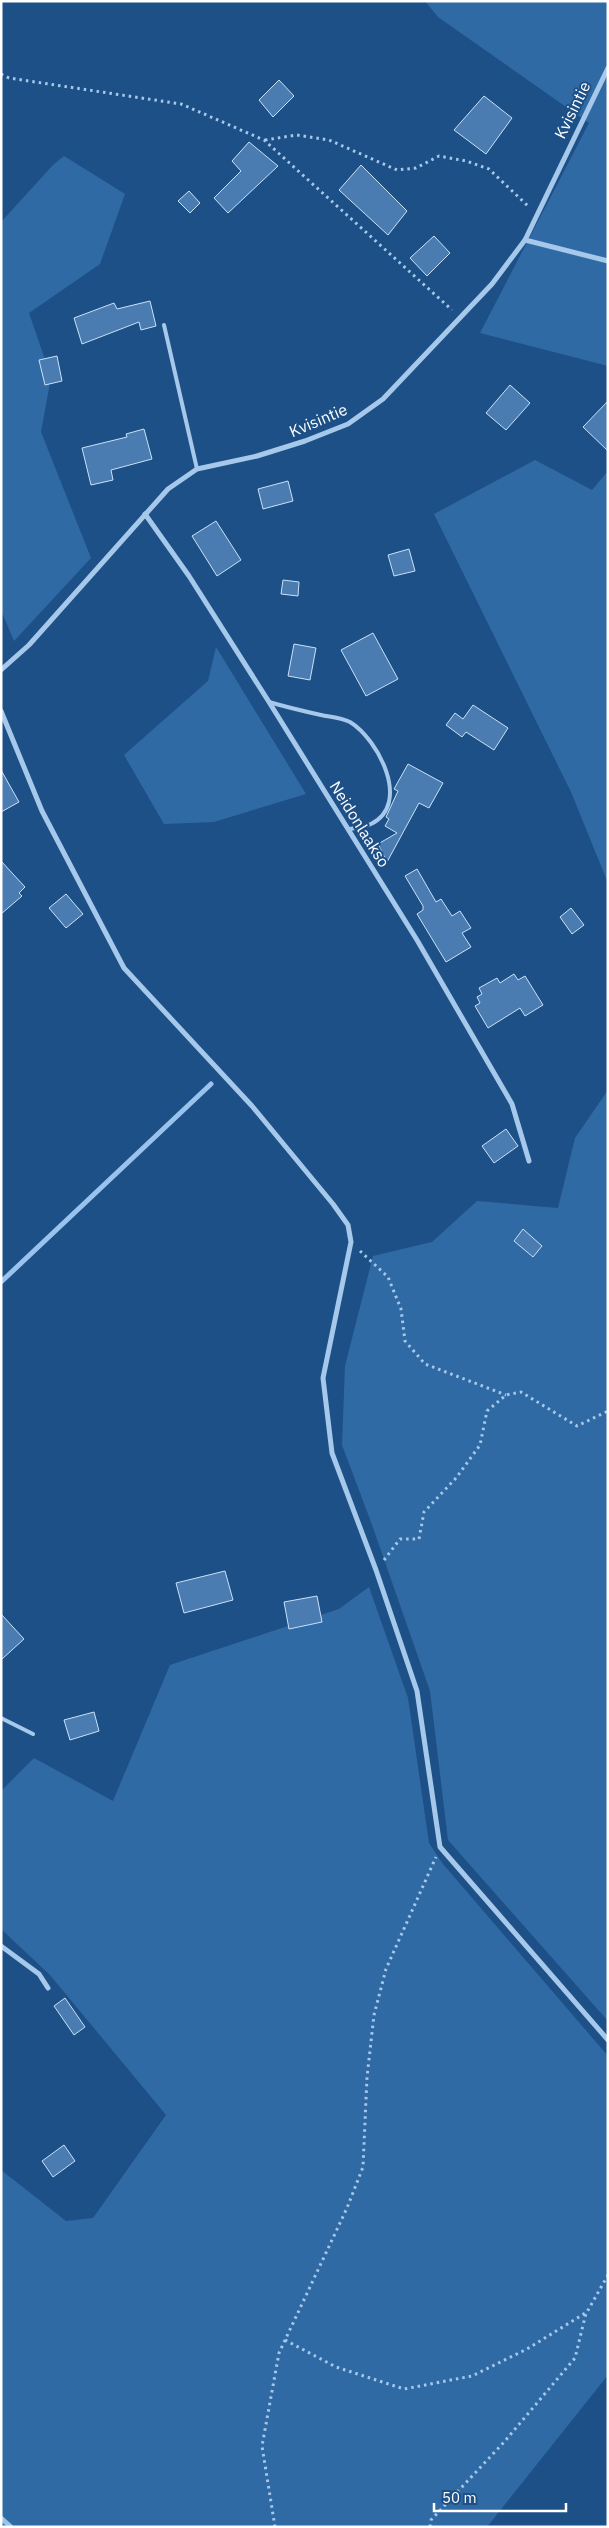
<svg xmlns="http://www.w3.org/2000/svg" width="609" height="2528" viewBox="0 0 609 2528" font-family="'IBM Plex Sans',sans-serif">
  <rect width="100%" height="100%" fill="#1d5087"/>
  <g fill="#306aa4">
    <polygon points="425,1 608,1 608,366 480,333 589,123 438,17"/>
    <polygon points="64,156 125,194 100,264 29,313 51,377 41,432 91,558 14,641 1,610 1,222 53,165"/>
    <polygon points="535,460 592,490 608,471 608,883 571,792 434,514"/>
    <polygon points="216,647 306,794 214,822 164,824 124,755 208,681"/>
    <polygon points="608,1090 608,2021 448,1840 430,1691 371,1522 342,1445 345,1366 373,1256 432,1242 477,1201 558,1208 575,1138"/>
    <polygon points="369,1587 408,1698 429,1843 443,1864 608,2056 608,2375 487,2527 1,2527 1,2170 66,2221 93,2218 166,2115 50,1975 1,1929 1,1791 34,1758 113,1801 170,1665 339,1609"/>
  </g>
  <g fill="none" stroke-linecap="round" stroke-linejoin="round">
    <g stroke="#99c3ed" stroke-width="5">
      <polyline points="1,1282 211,1084"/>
      <polyline points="1,2518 11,2527"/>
    </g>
  </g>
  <g fill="#4a7cb2" stroke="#cae1f8">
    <polygon points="279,80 294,96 273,117 259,100"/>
    <polygon points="484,96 512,118 486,154 454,130"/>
    <polygon points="249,142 278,166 228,213 214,198 241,171 232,161"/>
    <polygon points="361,165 407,211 388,235 339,190"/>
    <polygon points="189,191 200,203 190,213 178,201"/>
    <polygon points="434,236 450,253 427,276 410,258"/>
    <polygon points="150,301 156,326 141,330 139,322 82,344 74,318 114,303 117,309"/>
    <polygon points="57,356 62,381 45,385 39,360"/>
    <polygon points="510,385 530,403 506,430 486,413"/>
    <polygon points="608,401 608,451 583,427"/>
    <polygon points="144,429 152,459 111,470 113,480 91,485 82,448 127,437 126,434"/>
    <polygon points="288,481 293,501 263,509 258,489"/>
    <polygon points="216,521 241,560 217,576 192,536"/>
    <polygon points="409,549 415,571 394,576 388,555"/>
    <polygon points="283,580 299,582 298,596 281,594"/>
    <polygon points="373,633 398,679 366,696 341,650"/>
    <polygon points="294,644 316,648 310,680 288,676"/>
    <polygon points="473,705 508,728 494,750 466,732 462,737 446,725 455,713 463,719"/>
    <polygon points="408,764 443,783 429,808 419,803 387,862 378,844 397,833 385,826 389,819 386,817 398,791 394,789"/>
    <polygon points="1,770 19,802 1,812"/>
    <polygon points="1,861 25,887 19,893 22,896 1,914"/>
    <polygon points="417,869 436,902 441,899 452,916 460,911 471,928 462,933 471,947 446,962 417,914 423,910 423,906 405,876"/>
    <polygon points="66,894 83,914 66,928 49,908"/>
    <polygon points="571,908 584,925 572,934 560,917"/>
    <polygon points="514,974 518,980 525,976 543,1005 525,1016 520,1008 488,1028 475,1006 480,1003 477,997 482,994 479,988 497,978 500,983"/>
    <polygon points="506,1129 518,1146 494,1163 482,1146"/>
    <polygon points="523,1229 542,1246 533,1257 514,1241"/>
    <polygon points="225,1571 233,1600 184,1613 176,1583"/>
    <polygon points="317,1596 322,1622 289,1629 284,1602"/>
    <polygon points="1,1614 24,1639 1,1660"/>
    <polygon points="94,1712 99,1731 70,1740 64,1720"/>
    <polygon points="65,1998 85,2027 74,2035 54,2006"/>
    <polygon points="64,2145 75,2161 53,2177 42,2161"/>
  </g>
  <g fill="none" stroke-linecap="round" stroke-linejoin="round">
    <g stroke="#a5c8eb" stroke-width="3" stroke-dasharray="2.5 4" stroke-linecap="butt">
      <polyline points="1,74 9,78 181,104 264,140 452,310"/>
      <polyline points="265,140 297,135 329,140 397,170 416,168 439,156 466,161 489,169 529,207"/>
      <polyline points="360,1251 388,1277 401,1309 405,1341 425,1364 506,1395"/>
      <polyline points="384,1560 400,1539 419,1539 424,1512 456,1478 480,1445 487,1411 506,1395 521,1392 577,1426 608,1411"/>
      <polyline points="285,2340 336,2367 404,2389 472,2376 527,2349 587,2312 608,2275"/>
      <polyline points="275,2527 262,2446 279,2353 347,2208 363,2167 367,2077 374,2015 386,1969 436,1857"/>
      <polyline points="430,2527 431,2520 505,2441 575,2358 586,2313"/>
    </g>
    <g stroke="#a5c8eb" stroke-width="4">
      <polyline points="164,325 197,469"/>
      <path d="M269 702C286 707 303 711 321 715 330 717 342 718 350 722 378 739 412 804 371 824 365 827 356 828 349 829"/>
      <polyline points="1,1718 33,1734"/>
    </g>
    <g stroke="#a5c8eb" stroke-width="5">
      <polyline points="525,240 608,261"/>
      <polyline points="145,514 189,576 269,702 417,940 512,1104 529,1161"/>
      <polyline points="1,670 29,645 168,489 197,469 257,456 305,441 348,424 383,399 492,284 525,240 608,68"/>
      <polyline points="1,711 42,811 124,968 252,1106 333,1204 348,1225 351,1242 323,1378 332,1453 376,1570 417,1691 440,1847 608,2040"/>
      <polyline points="1,1946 39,1974 48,1988"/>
    </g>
  </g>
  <g text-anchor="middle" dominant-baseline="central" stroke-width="4" stroke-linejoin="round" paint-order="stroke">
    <g font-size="16" fill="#fff" stroke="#1d5087">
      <text transform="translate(572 110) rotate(-64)">Kvisintie</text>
      <text transform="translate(318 420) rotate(-23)">Kvisintie</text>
      <text transform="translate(360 824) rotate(58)">Neidonlaakso</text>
    </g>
  </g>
  <rect width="609" height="2528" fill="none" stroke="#ffffff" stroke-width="5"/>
  <path d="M434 2503v8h132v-8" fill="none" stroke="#ffffff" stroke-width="2.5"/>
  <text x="442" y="2503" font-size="15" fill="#ffffff" stroke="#1d5087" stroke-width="4" paint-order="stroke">50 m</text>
</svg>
